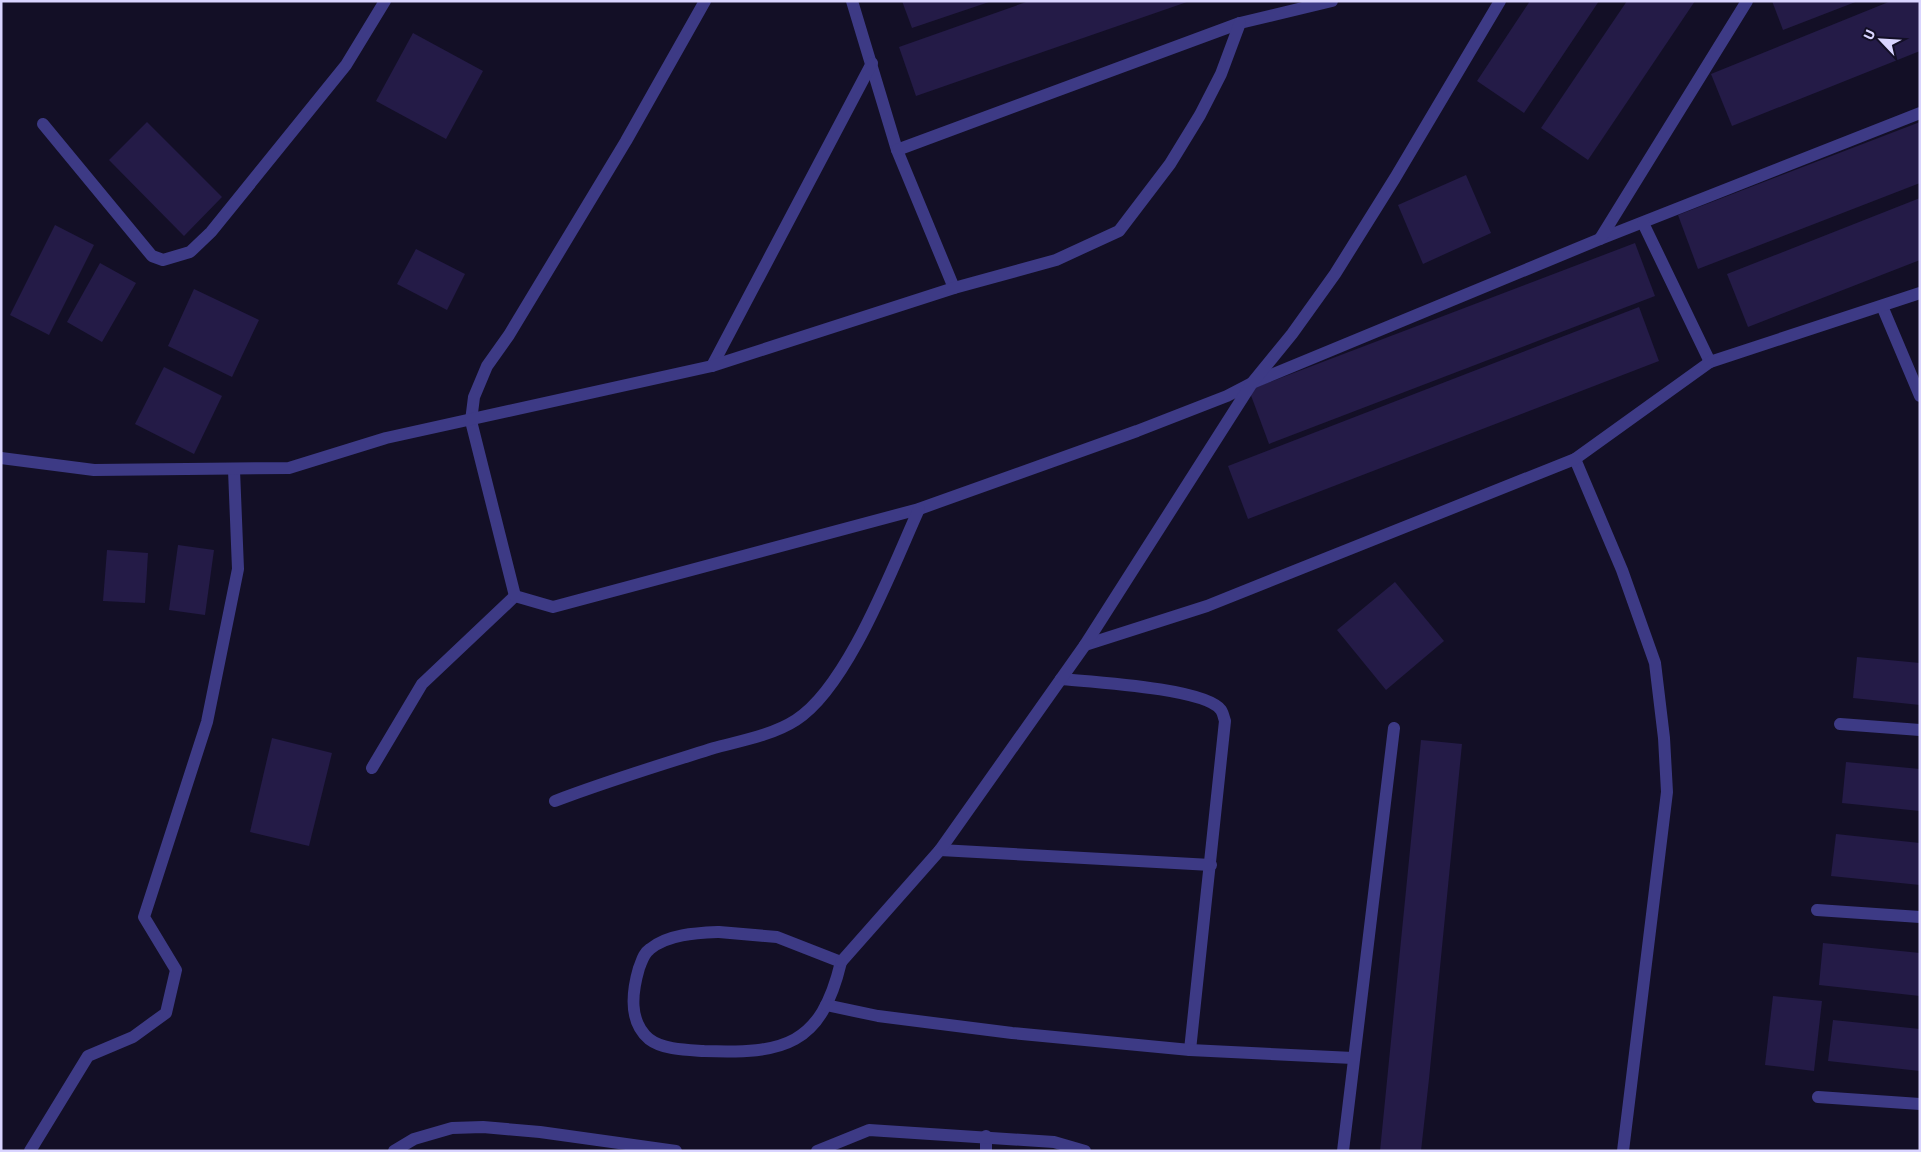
<svg xmlns="http://www.w3.org/2000/svg" width="1921" height="1152" viewBox="0 0 1921 1152" font-family="Signika,sans-serif">
  <rect width="100%" height="100%" fill="#130f26"/>
  <g fill="#241b47">
    <polygon points="902,1 989,1 989,2 912,28"/>
    <polygon points="1029,1 1187,1 1187,2 916,96 899,47"/>
    <polygon points="1530,1 1599,1 1524,113 1477,81"/>
    <polygon points="1627,1 1695,1 1588,160 1541,128"/>
    <polygon points="1772,1 1858,1 1783,30"/>
    <polygon points="1891,1 1920,1 1920,51 1732,126 1711,74"/>
    <polygon points="413,33 483,71 446,139 376,101"/>
    <polygon points="147,122 222,197 184,236 109,160"/>
    <polygon points="1920,122 1920,183 1698,269 1678,215"/>
    <polygon points="1466,175 1491,233 1423,264 1398,205"/>
    <polygon points="1920,198 1920,260 1748,327 1727,274"/>
    <polygon points="55,225 94,245 49,335 10,315"/>
    <polygon points="1635,243 1655,296 1269,444 1249,390"/>
    <polygon points="416,249 465,274 447,310 397,284"/>
    <polygon points="100,263 136,283 102,342 67,322"/>
    <polygon points="194,289 259,320 232,377 168,346"/>
    <polygon points="1639,307 1659,361 1248,519 1228,466"/>
    <polygon points="164,367 222,396 194,454 135,424"/>
    <polygon points="178,545 214,550 205,615 169,610"/>
    <polygon points="107,550 148,553 145,603 103,601"/>
    <polygon points="1395,582 1444,641 1386,690 1337,630"/>
    <polygon points="1857,657 1920,663 1920,705 1853,698"/>
    <polygon points="272,738 332,753 309,846 250,832"/>
    <polygon points="1421,740 1462,744 1429,1079 1421,1151 1380,1151"/>
    <polygon points="1846,762 1920,769 1920,811 1842,803"/>
    <polygon points="1836,834 1920,843 1920,885 1831,876"/>
    <polygon points="1823,943 1920,953 1920,996 1819,985"/>
    <polygon points="1773,996 1822,1001 1814,1071 1765,1065"/>
    <polygon points="1833,1020 1920,1029 1920,1071 1828,1061"/>
  </g>
  <g fill="none" stroke-linecap="round" stroke-linejoin="round">
    <g stroke="#3d3a85" stroke-width="12">
      <polyline points="372,768 422,684 515,596"/>
      <polyline points="30,1151 88,1056 133,1037 166,1013 176,970 144,917 207,722 238,569 234,470"/>
    </g>
    <g stroke="#3d3a85" stroke-width="12">
      <polyline points="705,1 626,141 509,335 487,366 474,397 471,421 515,596 553,607 919,509 1137,431 1227,396 1252,383 1600,239 1920,113"/>
      <polyline points="852,1 897,150 954,288"/>
      <polyline points="43,124 152,256 163,260 190,252 211,232 346,65 385,1"/>
      <polyline points="897,150 1240,23 1332,1"/>
      <polyline points="1643,223 1710,362"/>
      <polyline points="1600,239 1747,1"/>
      <polyline points="1882,306 1920,396"/>
      <polyline points="712,366 872,63"/>
      <polyline points="1,458 94,470 289,468 386,438 712,366 954,288 1056,260 1119,231 1170,164 1200,115 1221,74 1240,23"/>
      <polyline points="1575,459 1622,570 1655,663 1664,738 1667,792 1623,1151"/>
      <polyline points="1085,645 1207,606 1575,459 1710,362 1920,293"/>
      <path d="M1061 679C1091 682 1205 688 1221 710 1223 713 1224 718 1225 721L1190 1050"/>
      <polyline points="1840,724 1920,730"/>
      <path d="M555 801C607 781 660 765 714 748 740 741 773 735 796 720 848 687 893 566 919 509"/>
      <polyline points="940,850 1211,865"/>
      <polyline points="1817,910 1920,917"/>
      <path d="M719 932 777 937 841 962C821 1046 784 1054 704 1051 688 1050 663 1050 649 1039 628 1021 632 992 639 968 642 961 643 954 650 949 668 934 697 933 719 932Z"/>
      <polyline points="841,962 940,850 1085,645 1252,383 1292,334 1335,274 1395,178 1500,1"/>
      <polyline points="826,1005 878,1016 1012,1033 1190,1050 1353,1058"/>
      <polyline points="1818,1097 1920,1104"/>
      <polyline points="986,1136 986,1151"/>
      <polyline points="394,1151 414,1139 452,1128 483,1127 540,1132 676,1151"/>
      <polyline points="817,1151 869,1130 1054,1142 1085,1151"/>
      <polyline points="1343,1151 1394,728"/>
    </g>
  </g>
  <rect width="1921" height="1152" fill="none" stroke="#d9d4ff" stroke-width="5"/>
  <g transform="translate(1881 40) rotate(295)" stroke="#130f26" stroke-width="4" paint-order="stroke">
  <path d="M0-4L9 19L0 12L-9 19Z" fill="#d9d4ff"/>
  <text y="-8" font-size="14" font-weight="bold" text-anchor="middle" fill="#d9d4ff">U</text>
  </g>
</svg>
